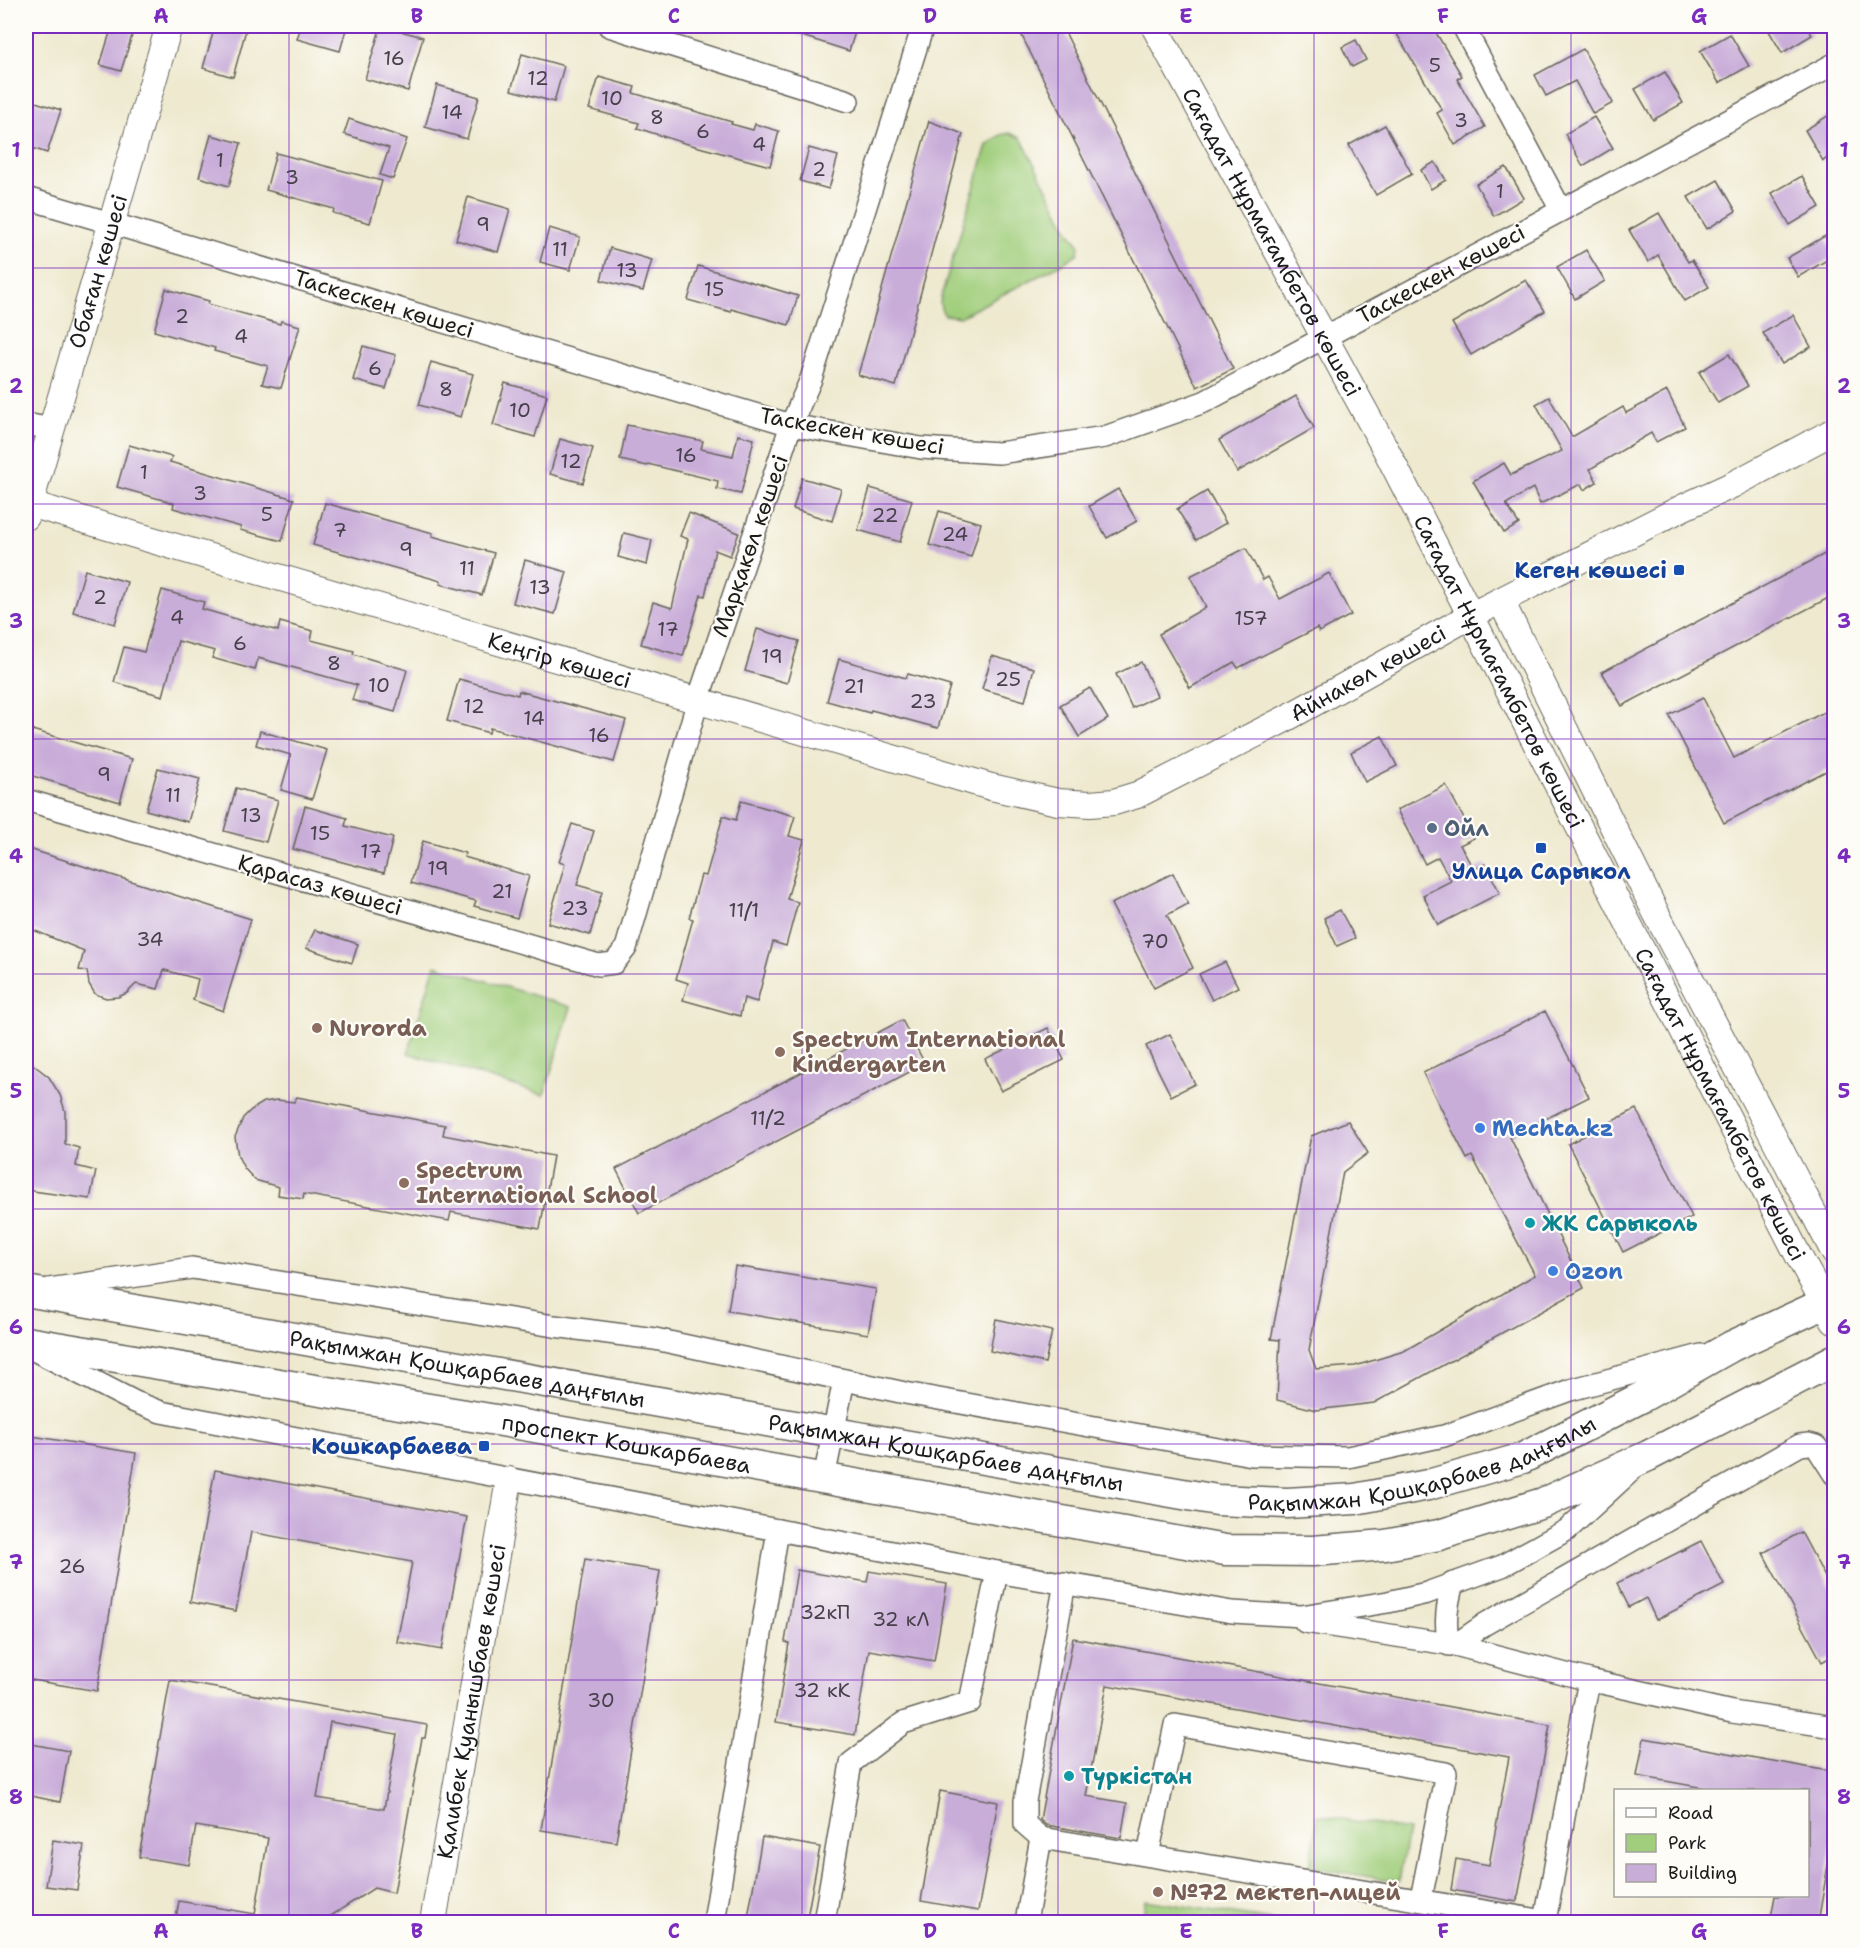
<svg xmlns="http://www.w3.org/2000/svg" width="1860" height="1948" viewBox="0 0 1860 1948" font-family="'Shantell Sans',sans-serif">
  <rect width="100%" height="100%" fill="#fdfcf7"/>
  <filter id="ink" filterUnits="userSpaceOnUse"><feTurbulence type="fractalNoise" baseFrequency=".0167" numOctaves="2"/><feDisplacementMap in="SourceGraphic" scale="12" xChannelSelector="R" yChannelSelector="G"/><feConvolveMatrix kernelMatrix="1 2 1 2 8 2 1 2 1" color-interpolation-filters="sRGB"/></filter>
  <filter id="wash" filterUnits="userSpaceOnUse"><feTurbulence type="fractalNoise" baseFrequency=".008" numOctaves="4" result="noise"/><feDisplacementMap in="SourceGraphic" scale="24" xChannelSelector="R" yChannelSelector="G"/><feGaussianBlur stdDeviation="1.35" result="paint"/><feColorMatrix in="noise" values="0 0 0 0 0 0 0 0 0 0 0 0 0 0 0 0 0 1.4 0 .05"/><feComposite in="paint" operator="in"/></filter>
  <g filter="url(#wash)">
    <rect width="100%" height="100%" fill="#eee9cf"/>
    <g fill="#a0ce7c" stroke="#5e754c" stroke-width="1.5">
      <path d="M1010 133 1021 138 1068 230 1079 245 1078 253 1065 262 960 317 945 315C938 307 940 300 943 290L987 145 1001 135Z"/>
      <polygon points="435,965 571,1007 544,1095 408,1053"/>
      <polygon points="1318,1815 1408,1830 1399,1882 1310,1867"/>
      <polygon points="1146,1900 1285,1922 1142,1922"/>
    </g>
    <g id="blocks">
      <g fill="#c9add9" fill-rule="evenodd">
        <polygon points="112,26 135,26 121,71 100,65"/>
        <polygon points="215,26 231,30 232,26 247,26 233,77 203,68"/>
        <polygon points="301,26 347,26 340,51 297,39"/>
        <polygon points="381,26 423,37 408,91 365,79"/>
        <polygon points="781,26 857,26 849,51 780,29"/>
        <polygon points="1017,26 1062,26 1233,369 1197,387"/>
        <polygon points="1392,26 1432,26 1462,76 1457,79 1485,127 1455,145 1437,113 1442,110"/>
        <polygon points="1766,26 1806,26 1812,35 1782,53"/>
        <polygon points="1730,34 1749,66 1719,83 1700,51"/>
        <polygon points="1356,40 1366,60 1352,67 1342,47"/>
        <polygon points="1583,49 1613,103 1593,114 1575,81 1546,96 1535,75"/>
        <polygon points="522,54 564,66 554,102 511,90"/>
        <polygon points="1665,72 1683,103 1653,120 1635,89"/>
        <polygon points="599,77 635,87 633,93 732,122 731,124 753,130 755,124 779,131 770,166 684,143 637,128 639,123 589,109"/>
        <polygon points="437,85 479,97 467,139 425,127"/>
        <polygon points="26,99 61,110 47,153 26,146"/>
        <polygon points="1834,112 1834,154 1823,161 1805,130"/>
        <polygon points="1594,117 1613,148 1583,166 1565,134"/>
        <polygon points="349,119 407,139 393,179 380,175 389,148 344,134"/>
        <polygon points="929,121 963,134 896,386 858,375"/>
        <polygon points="1385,125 1412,174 1376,195 1349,145"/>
        <polygon points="211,135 241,143 229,186 199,177"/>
        <polygon points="809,148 838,156 829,189 800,181"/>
        <polygon points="276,153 382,181 370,223 333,213 334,209 266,190"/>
        <polygon points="1435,162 1446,180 1431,189 1421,170"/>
        <polygon points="1506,167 1524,198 1494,216 1476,184"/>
        <polygon points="1802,176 1820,207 1790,225 1772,193"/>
        <polygon points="1718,180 1736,211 1707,229 1688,197"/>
        <polygon points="468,197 510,209 498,252 456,240"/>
        <polygon points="1659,213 1688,262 1692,260 1709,287 1685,301 1658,255 1648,262 1629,230"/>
        <polygon points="549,228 580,237 570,270 540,262"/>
        <polygon points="1825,236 1834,256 1798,277 1787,258"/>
        <polygon points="610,248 652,260 643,291 601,280"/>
        <polygon points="1586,250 1605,281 1575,299 1557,267"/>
        <polygon points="698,266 798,296 789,325 731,309 731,312 688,300"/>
        <polygon points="1526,280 1545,311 1471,355 1452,323"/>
        <polygon points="166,289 209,301 208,304 280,324 281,321 300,326 281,388 262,384 268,366 214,351 215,348 154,331"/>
        <polygon points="1793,315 1811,347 1782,364 1763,333"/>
        <polygon points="363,346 396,355 386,389 353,380"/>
        <polygon points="1729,354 1748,386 1718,403 1699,372"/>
        <polygon points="431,362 473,374 461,417 419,405"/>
        <polygon points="505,383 547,395 535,437 493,425"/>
        <polygon points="1667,391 1685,427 1656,442 1651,433 1590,469 1597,482 1584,490 1581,484 1540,504 1533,488 1506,504 1519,524 1504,533 1473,481 1504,463 1511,475 1562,451 1536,404 1549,397 1572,437 1623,407 1626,413"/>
        <polygon points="1296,396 1314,428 1237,472 1219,440"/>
        <polygon points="627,425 703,441 701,449 733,456 738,435 754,439 741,494 717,489 718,481 648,464 647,466 620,460"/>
        <polygon points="560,439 593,448 583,483 550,474"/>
        <polygon points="129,445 172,457 170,462 294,499 282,541 240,530 241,527 173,508 174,503 117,487"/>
        <polygon points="802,478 841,489 832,521 793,509"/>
        <polygon points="870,488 912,500 900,542 858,530"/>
        <polygon points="1118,489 1137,521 1107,538 1089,506"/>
        <polygon points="1207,491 1226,523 1196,540 1177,509"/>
        <polygon points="325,503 433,533 432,536 494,553 482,595 440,584 441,581 313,545"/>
        <polygon points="939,511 981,523 971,557 929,545"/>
        <polygon points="689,513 739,533 730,556 715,550 705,596 701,595 683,656 641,644 653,602 672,608 688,539 680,536"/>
        <polygon points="624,533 652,540 647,565 618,557"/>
        <polygon points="1246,548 1263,580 1268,577 1280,599 1329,573 1351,615 1319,632 1317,628 1238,668 1234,662 1190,688 1159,634 1206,607 1190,576"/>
        <polygon points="1834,549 1834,595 1622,706 1602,672"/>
        <polygon points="525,560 567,572 555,614 513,603"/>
        <polygon points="85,570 127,582 115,624 73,612"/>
        <polygon points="162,590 204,602 202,609 278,631 280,622 313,631 311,640 354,651 353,654 407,670 395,712 352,700 357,685 258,658 255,670 212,658 215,651 178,641 163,696 114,682 124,647 144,652"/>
        <polygon points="757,629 799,641 787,683 745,671"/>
        <polygon points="992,656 1034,668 1025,701 982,689"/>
        <polygon points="839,659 906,678 908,674 950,686 938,728 871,710 870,713 827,701"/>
        <polygon points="1141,662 1157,696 1132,708 1116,674"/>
        <polygon points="459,679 518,695 519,691 626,720 614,762 490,728 489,733 447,721"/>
        <polygon points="1090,688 1108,719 1079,737 1060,705"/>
        <polygon points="1703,698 1734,758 1834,707 1834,767 1724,823 1669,715"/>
        <polygon points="32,730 132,759 120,802 26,774 26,753"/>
        <polygon points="260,731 327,750 312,799 281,790 291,755 256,745"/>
        <polygon points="1382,736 1397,766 1365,782 1351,752"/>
        <polygon points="158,768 200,779 188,822 146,810"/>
        <polygon points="1446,785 1474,838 1460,845 1474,870 1485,864 1500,893 1438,925 1423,895 1451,881 1438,857 1425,864 1397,810"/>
        <polygon points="236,788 278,800 266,842 224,831"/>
        <polygon points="741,801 795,816 789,836 804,840 787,899 798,902 786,946 773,942 757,1002 744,998 740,1016 683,1000 688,983 676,979 693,919 689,918 701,875 706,876 723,816 736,820"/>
        <polygon points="305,806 347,818 345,826 393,838 384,873 293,849"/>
        <polygon points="572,824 594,831 577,885 602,892 590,935 548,923 565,864 559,862"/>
        <polygon points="423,841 465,853 464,857 529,876 517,918 474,906 476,901 411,883"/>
        <polygon points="26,848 251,919 223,1011 193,1000 198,979 164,970 158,989 136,984 127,993 118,997 106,998 95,994 89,984 87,971 79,970 84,951 26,927"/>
        <polygon points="1173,873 1188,904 1167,915 1193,968 1154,988 1111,904"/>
        <polygon points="1340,910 1355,938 1337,946 1324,918"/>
        <polygon points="315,930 358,944 352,963 306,948"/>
        <polygon points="1225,962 1238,987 1212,1000 1199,974"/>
        <polygon points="1545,1011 1589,1097 1510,1137 1584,1288 1374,1403 1316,1410 1277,1400 1280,1340 1271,1339 1311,1136 1348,1121 1368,1153 1343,1172 1309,1350 1316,1369 1355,1366 1404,1351 1535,1275 1472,1156 1467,1159 1423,1073"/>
        <polygon points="902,1020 925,1064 639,1213 616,1169"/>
        <polygon points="1048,1028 1064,1060 1001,1091 985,1059"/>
        <polygon points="1170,1034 1195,1084 1171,1096 1146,1046"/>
        <polygon points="26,1059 49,1077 60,1095 65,1111 65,1144 79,1148 76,1166 96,1171 90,1199 26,1190"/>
        <polygon points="297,1097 445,1125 443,1135 553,1156 540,1229 451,1212 449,1221 304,1194 303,1199 278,1195 279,1187 255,1180 244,1168 238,1156 235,1137 243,1118 251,1110 264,1102 277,1100 294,1102"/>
        <polygon points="1636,1109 1692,1217 1623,1252 1568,1144"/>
        <polygon points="735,1266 876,1289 868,1334 728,1311"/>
        <polygon points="996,1319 1052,1331 1045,1363 990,1351"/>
        <polygon points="26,1435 136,1453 97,1691 26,1679"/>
        <polygon points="215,1470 467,1517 442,1650 397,1642 412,1562 251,1532 236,1611 190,1602"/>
        <polygon points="1801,1532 1834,1594 1834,1655 1822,1662 1763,1553"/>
        <polygon points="1701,1541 1724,1585 1656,1620 1646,1598 1629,1607 1617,1583"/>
        <polygon points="585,1559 660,1571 616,1842 541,1830"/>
        <polygon points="797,1570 867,1582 869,1571 947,1584 934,1661 869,1650 855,1735 776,1722 789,1643 785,1642"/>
        <polygon points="1073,1638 1550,1725 1517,1902 1451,1890 1456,1859 1489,1865 1509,1757 1107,1685 1086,1796 1127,1803 1121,1838 1046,1825 1040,1820"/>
        <path d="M170 1680 427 1725 425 1738H422L394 1893 374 1888 320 1923H175L179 1901 255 1914 268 1838 196 1826 189 1865 139 1857ZM330 1722 397 1734 384 1809 317 1798Z"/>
        <polygon points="1644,1738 1834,1772 1834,1830 1818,1923 1770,1923 1775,1896 1808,1896 1808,1791 1721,1791 1637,1776"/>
        <polygon points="26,1743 69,1751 60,1802 26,1795"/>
        <polygon points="940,1791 998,1802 978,1911 921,1901"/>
        <polygon points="762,1837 820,1847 806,1923 747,1923"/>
        <polygon points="53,1840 84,1845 77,1890 46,1886"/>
      </g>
    </g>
  </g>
  <g filter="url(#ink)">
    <use href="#blocks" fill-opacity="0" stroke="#66645b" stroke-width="1.5"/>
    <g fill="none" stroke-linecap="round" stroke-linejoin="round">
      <g stroke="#66645b" stroke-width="24">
        <g id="minor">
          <polyline points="609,26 848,101"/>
          <polyline points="1463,26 1561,210"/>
          <polyline points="26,198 791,425 921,448 999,453 1105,437 1204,402 1834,64"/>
          <polyline points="26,424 51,429"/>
          <polyline points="26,800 599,965 614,963 626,948 698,700 791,425 811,379 923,26"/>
          <polyline points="49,1289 192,1268 554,1326 655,1339 905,1393 1252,1455 1348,1457 1444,1436 1570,1390 1701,1355"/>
          <polyline points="32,1349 135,1402 161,1412 997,1572 1232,1612 1301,1616 1388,1602 1427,1593 1502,1566 1567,1530 1632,1470"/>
          <polyline points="824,1478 844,1380"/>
          <path d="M1449 1645C1444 1622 1447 1605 1453 1583"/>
          <polyline points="1455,1645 1485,1624 1800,1445 1809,1444 1816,1446 1834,1474"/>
          <polyline points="1589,1680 1732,1712 1834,1727"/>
          <polyline points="1041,1838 1545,1921 1589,1680 1455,1645 1305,1622"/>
          <polyline points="1148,1855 1175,1725 1446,1773 1421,1899"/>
          <polyline points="714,1922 778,1530"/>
          <polyline points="824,1922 851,1763 903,1723 970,1702 997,1572"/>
          <polyline points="1026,1922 1041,1838 1025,1824 1025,1801 1065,1583"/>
        </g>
      </g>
      <g stroke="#66645b" stroke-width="28">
        <g id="tertiary">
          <path id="s1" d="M1154 26 1386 450 1798 1255 1834 1321"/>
          <path id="s2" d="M30 504 991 787 1058 802 1090 804 1114 802 1137 795 1285 719 1470 616 1684 507 1732 485 1834 431"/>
          <path id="s3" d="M26 517 169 26"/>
          <polyline points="1501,601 1656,913 1834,1252"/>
          <path id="s4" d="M433 1922 509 1480"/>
        </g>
      </g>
      <g stroke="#66645b" stroke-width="33">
        <g id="secondary">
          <path id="s5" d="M26 1291 1217 1500 1287 1503 1355 1499 1428 1485 1523 1458 1642 1397 1732 1346 1834 1299"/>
          <path id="s6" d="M26 1342 496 1420 1225 1550 1313 1551 1385 1545 1439 1535 1543 1503 1648 1456 1834 1360"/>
        </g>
      </g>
      <use href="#minor" stroke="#fff" stroke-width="21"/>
      <use href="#tertiary" stroke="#fff" stroke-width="26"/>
      <use href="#secondary" stroke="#fff" stroke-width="30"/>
    </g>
  </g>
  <path fill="none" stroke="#7b2cbf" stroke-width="1.5" stroke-opacity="0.55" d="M289 26V1922M546 26V1922M802 26V1922M1058 26V1922M1314 26V1922M1571 26V1922M26 268H1834M26 504H1834M26 739H1834M26 974H1834M26 1209H1834M26 1444H1834M26 1680H1834"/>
  <g fill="#1a4fb4" stroke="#fdfcf7" stroke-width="2">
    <rect x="1673" y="564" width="12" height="12" rx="3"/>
    <rect x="1535" y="842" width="12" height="12" rx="3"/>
    <rect x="478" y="1440" width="12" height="12" rx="3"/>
  </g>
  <circle fill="#5c6f8a" stroke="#fdfcf7" stroke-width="2" cx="1432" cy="828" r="6"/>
  <g fill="#8d6e63" stroke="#fdfcf7" stroke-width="2">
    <circle cx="317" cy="1028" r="6"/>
    <circle cx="780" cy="1052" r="6"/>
    <circle cx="404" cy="1183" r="6"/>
    <circle cx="1158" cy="1892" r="6"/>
  </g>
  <g fill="#3f7fe0" stroke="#fdfcf7" stroke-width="2">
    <circle cx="1480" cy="1128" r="6"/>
    <circle cx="1553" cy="1271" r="6"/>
  </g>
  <g fill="#0f9aa8" stroke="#fdfcf7" stroke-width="2">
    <circle cx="1530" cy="1223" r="6"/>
    <circle cx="1069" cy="1776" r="6"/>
  </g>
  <g text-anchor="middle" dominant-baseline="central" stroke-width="4.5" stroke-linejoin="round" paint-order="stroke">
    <g font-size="20" fill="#47404b">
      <text x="394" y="58">16</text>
      <text x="1435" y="65">5</text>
      <text x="538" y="78">12</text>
      <text x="612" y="98">10</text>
      <text x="452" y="112">14</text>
      <text x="657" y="117">8</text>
      <text x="1461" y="120">3</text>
      <text x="703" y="131">6</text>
      <text x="759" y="144">4</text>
      <text x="220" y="160">1</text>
      <text x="819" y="169">2</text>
      <text x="292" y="177">3</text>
      <text x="1500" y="191">1</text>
      <text x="483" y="224">9</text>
      <text x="560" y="249">11</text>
      <text x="627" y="270">13</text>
      <text x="714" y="289">15</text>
      <text x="182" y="316">2</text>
      <text x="241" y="336">4</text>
      <text x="375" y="368">6</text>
      <text x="446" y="389">8</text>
      <text x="520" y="410">10</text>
      <text x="686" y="455">16</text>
      <text x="571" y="461">12</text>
      <text x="144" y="472">1</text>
      <text x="200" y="493">3</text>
      <text x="267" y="514">5</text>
      <text x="885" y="515">22</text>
      <text x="340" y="530">7</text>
      <text x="955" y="534">24</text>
      <text x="406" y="549">9</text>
      <text x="467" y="568">11</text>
      <text x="540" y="587">13</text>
      <text x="100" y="597">2</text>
      <text x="177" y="617">4</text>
      <text x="1251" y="618">157</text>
      <text x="668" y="629">17</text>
      <text x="240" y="643">6</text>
      <text x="772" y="656">19</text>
      <text x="334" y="663">8</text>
      <text x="1008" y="679">25</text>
      <text x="379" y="685">10</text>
      <text x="854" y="686">21</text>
      <text x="923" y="701">23</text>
      <text x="474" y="706">12</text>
      <text x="534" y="718">14</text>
      <text x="599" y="735">16</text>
      <text x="104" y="774">9</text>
      <text x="173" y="795">11</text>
      <text x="251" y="815">13</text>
      <text x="320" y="833">15</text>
      <text x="371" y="851">17</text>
      <text x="438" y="868">19</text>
      <text x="502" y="891">21</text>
      <text x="575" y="908">23</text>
      <text x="744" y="910">11/1</text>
      <text x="150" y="939">34</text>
      <text x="1155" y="941">70</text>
      <text x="768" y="1118">11/2</text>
      <text x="72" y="1566">26</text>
      <text x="825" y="1612">32кП</text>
      <text x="901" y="1619">32 кЛ</text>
      <text x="822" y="1690">32 кК</text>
      <text x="601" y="1700">30</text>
    </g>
    <g font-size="22" fill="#1c1c1c" stroke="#fdfcf7">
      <text stroke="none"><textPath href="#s1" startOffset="246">Сағадат Нұрмағамбетов көшесі</textPath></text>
      <text stroke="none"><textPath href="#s3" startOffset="256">Обаған көшесі</textPath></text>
      <text transform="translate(1441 274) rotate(-28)">Таскескен көшесі</text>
      <text transform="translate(384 304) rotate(17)">Таскескен көшесі</text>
      <text transform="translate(852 431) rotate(10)">Таскескен көшесі</text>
      <text transform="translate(750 546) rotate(-71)">Марқакөл көшесі</text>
      <text stroke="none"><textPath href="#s2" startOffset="552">Кеңгір көшесі</textPath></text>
      <text stroke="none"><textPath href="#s1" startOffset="732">Сағадат Нұрмағамбетов көшесі</textPath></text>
      <text stroke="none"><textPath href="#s2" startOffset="1412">Айнакөл көшесі</textPath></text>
      <text transform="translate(320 885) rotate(16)">Қарасаз көшесі</text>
      <text stroke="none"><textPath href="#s1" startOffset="1218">Сағадат Нұрмағамбетов көшесі</textPath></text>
      <text stroke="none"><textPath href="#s5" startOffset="448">Рақымжан Қошқарбаев даңғылы</textPath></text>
      <text stroke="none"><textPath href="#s6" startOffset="609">проспект Кошкарбаева</textPath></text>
      <text stroke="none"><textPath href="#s5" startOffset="934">Рақымжан Қошқарбаев даңғылы</textPath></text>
      <text stroke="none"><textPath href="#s5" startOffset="1420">Рақымжан Қошқарбаев даңғылы</textPath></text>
      <text stroke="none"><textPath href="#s4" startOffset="224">Қалибек Қуанышбаев көшесі</textPath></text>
    </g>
    <g font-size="22" font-weight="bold" fill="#164399" stroke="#fdfcf7" text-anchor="end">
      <text x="1667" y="570">Кеген көшесі</text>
      <text x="1541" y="871" text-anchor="middle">Улица Сарыкол</text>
      <text x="472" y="1446">Кошкарбаева</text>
    </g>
    <g font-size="22" font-weight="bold" fill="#4e5e75" stroke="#fdfcf7" text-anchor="start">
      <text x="1444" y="828">Ойл</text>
    </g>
    <g font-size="22" font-weight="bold" fill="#785e54" stroke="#fdfcf7" text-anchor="start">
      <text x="329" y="1028">Nurorda</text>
      <text x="792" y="1039">Spectrum International<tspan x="792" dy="25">Kindergarten</tspan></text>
      <text x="416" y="1170">Spectrum<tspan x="416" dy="25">International School</tspan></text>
      <text x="1170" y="1892">№72 мектеп-лицей</text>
    </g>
    <g font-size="22" font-weight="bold" fill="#366cbe" stroke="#fdfcf7" text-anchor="start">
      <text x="1492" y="1128">Mechta.kz</text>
      <text x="1565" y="1271">Ozon</text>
    </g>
    <g font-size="22" font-weight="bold" fill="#0d838f" stroke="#fdfcf7" text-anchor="start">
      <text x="1542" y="1223">ЖК Сарыколь</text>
      <text x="1081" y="1776">Түркістан</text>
    </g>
  </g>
  <rect width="1860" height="1948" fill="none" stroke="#fdfcf7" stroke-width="66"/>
  <rect x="1614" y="1789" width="195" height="108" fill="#fdfcf7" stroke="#a3a29f" stroke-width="1.5"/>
  <rect x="1626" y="1808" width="30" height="9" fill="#ffffff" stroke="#a3a29f" stroke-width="1.5"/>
  <text x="1668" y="1819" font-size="18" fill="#1c1c1c">Road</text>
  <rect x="1626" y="1834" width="30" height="18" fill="#a0ce7c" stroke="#a3a29f" stroke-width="1.5"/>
  <text x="1668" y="1849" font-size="18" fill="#1c1c1c">Park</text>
  <rect x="1626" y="1864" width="30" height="18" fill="#c9add9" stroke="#a3a29f" stroke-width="1.5"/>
  <text x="1668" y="1879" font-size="18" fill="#1c1c1c">Building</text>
  <rect x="33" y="33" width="1794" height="1882" fill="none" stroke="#7b2cbf" stroke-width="2"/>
  <g font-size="20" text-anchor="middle" font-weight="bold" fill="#7b2cbf">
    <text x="161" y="23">A</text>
    <text x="417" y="23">B</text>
    <text x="674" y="23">C</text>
    <text x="930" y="23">D</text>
    <text x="1186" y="23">E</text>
    <text x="1443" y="23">F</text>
    <text x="1699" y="23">G</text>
    <text x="16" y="157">1</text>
    <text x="1844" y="157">1</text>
    <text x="16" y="393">2</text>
    <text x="1844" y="393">2</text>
    <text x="16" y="628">3</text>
    <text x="1844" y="628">3</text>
    <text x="16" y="863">4</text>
    <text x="1844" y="863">4</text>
    <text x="16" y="1098">5</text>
    <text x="1844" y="1098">5</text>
    <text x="16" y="1334">6</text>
    <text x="1844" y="1334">6</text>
    <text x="16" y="1569">7</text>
    <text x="1844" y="1569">7</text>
    <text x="16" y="1804">8</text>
    <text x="1844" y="1804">8</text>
    <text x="161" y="1938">A</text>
    <text x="417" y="1938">B</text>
    <text x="674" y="1938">C</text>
    <text x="930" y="1938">D</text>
    <text x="1186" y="1938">E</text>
    <text x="1443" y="1938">F</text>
    <text x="1699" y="1938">G</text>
  </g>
</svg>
